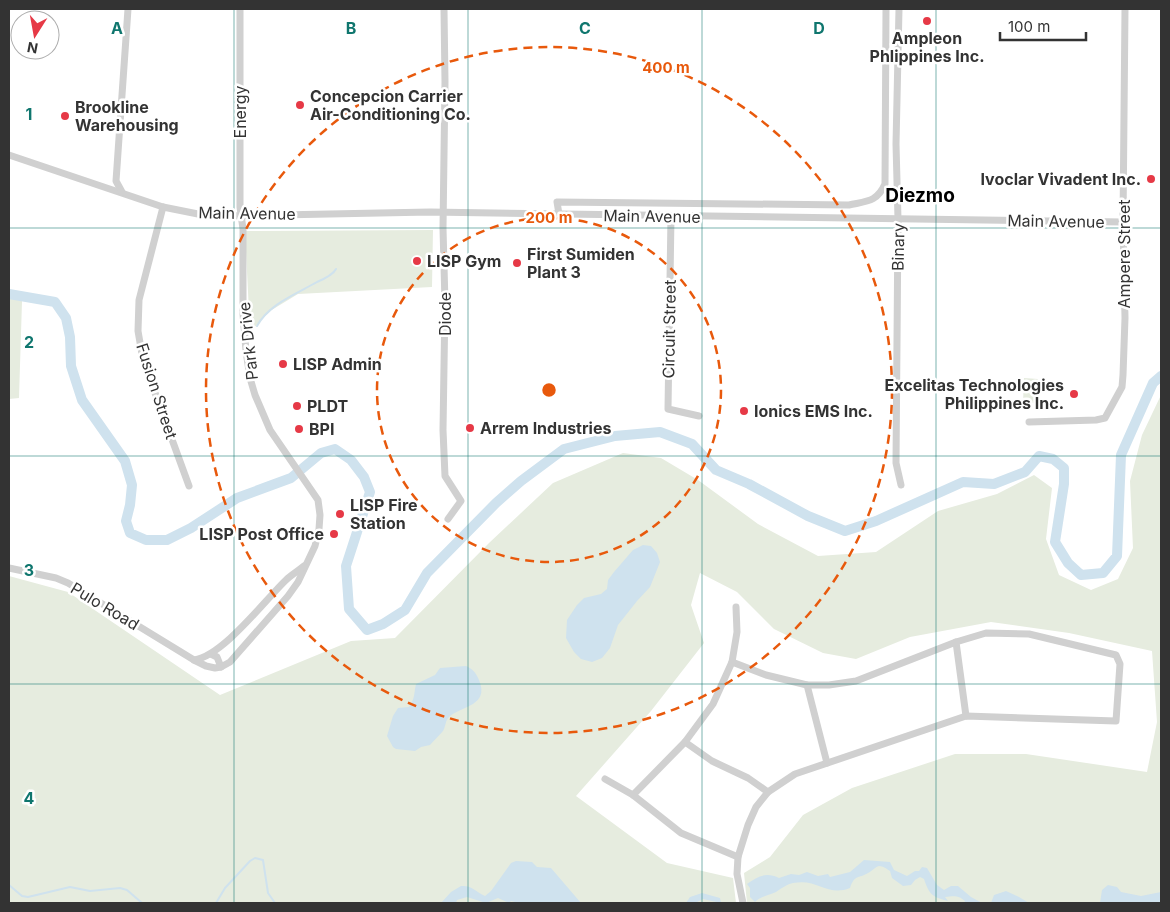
<svg xmlns="http://www.w3.org/2000/svg" width="1170" height="912" viewBox="0 0 1170 912" font-family="Inter,sans-serif">
  <rect width="100%" height="100%" fill="#fff"/>
  <g fill="#e6ecdf">
    <polygon points="433,230 432,287 298,294 270,311 250,332 245,231"/>
    <polygon points="9,298 22,301 19,398 9,399"/>
    <polygon points="1024,378 1038,379 1037,403 1023,403"/>
    <polygon points="1161,395 1161,903 747,903 744,873 770,857 803,815 852,788 955,754 1026,754 1147,772 1157,722 1152,651 1069,633 991,622 910,637 856,659 823,653 774,629 737,592 700,573 691,605 704,643 651,711 576,796 667,863 733,878 736,903 9,903 9,576 68,592 220,695 351,641 395,638 489,543 553,483 623,453 661,458 698,480 758,524 818,556 876,552 938,511 997,494 1034,475 1052,488 1046,539 1059,575 1091,590 1118,579 1133,548 1130,481 1142,435"/>
  </g>
  <g fill="#cfe2ee">
    <polygon points="643,545 651,546 657,553 660,562 650,587 637,601 618,625 610,648 602,658 592,662 581,659 574,652 566,638 567,620 577,605 584,598 601,594 607,589 608,580 614,572 633,550"/>
    <path d="M466 666C473 669 476 673 479 680 490 706 461 706 449 717 445 721 446 726 443 731 439 736 434 740 430 745L421 747 415 751 396 749 393 747 387 736 393 716 398 708 409 707C415 699 414 693 416 684L435 675 440 668Z"/>
    <path d="M864 860 890 862 894 870 907 876 915 871H919L922 867 927 868 937 885 944 890 951 886H958L971 897 982 903H964L965 901C958 895 954 896 945 897L948 901C932 897 929 894 924 879L920 877 915 880 911 885 903 886 892 878 890 871C887 869 883 866 879 866 875 867 872 871 868 873 858 879 855 874 850 888 827 897 818 878 793 883 785 885 781 889 776 892 768 896 760 896 755 902L750 897V888L747 884C758 876 766 872 779 878L791 874 799 875 807 872 818 876 828 874 830 877 850 872Z"/>
    <path d="M516 861 532 862 537 867 551 868 581 903H519L511 901 509 903 498 898 486 903 467 897 457 900 456 903H441L451 892 461 886C472 885 476 892 485 896L491 891 511 863Z"/>
    <polygon points="1108,885 1117,887 1121,892 1141,896 1161,892 1161,903 1100,903 1102,890"/>
    <polygon points="1006,891 1019,897 1029,903 991,903 994,895"/>
    <polygon points="702,893 720,898 721,903 703,899 695,903 686,903 690,897"/>
  </g>
  <g fill="none" stroke-linecap="round" stroke-linejoin="round">
    <g stroke="#cfe2ee" stroke-width="2">
      <path d="M257 326C269 304 296 294 317 282 324 279 333 275 336 269"/>
      <polyline points="9,885 22,896 28,897 70,887 90,891 120,888 127,890 142,903"/>
      <polyline points="216,903 225,888 250,861 255,858 263,860 268,893 275,903"/>
    </g>
    <polyline stroke="#cfe2ee" stroke-width="10" points="9,294 55,302 66,318 70,337 71,366 82,400 125,461 132,485 130,505 126,521 130,533 146,540 167,540 191,528 237,498 291,478 321,453 335,449 351,460 364,477 370,492 346,566 349,609 367,630 383,624 405,610 427,573 496,503 521,481 564,449 615,436 660,432 692,444 716,470 749,484 808,516 845,531 876,521 963,482 994,484 1025,472 1039,456 1053,459 1064,468 1064,484 1055,542 1068,563 1081,575 1103,573 1117,556 1121,455 1153,383 1161,376"/>
    <g stroke="#d0d0d0" stroke-width="7">
      <polyline points="444,9 445,82 443,228 445,303 443,430 445,476 461,501 448,519"/>
      <polyline points="899,9 896,144 898,219 896,463 901,485"/>
      <polyline points="9,155 163,207 198,214 227,216 430,212 1123,222"/>
      <polyline points="122,192 116,181 128,9"/>
      <polyline points="163,207 139,300 138,331 143,360 189,486"/>
      <path d="M559 214 557 202 849 205C867 201 877 202 885 184L886 9"/>
      <polyline points="671,216 668,409 699,416"/>
      <polyline points="1029,422 1096,420 1105,418 1122,387 1123,375 1125,318 1123,222 1125,9"/>
      <polyline points="9,568 56,578 68,583 194,660 206,666 215,668 221,667 230,662 288,596 298,582 315,546 319,529 320,515 318,500 270,430 255,395 250,378 246,351 243,314 243,229 240,207 240,9"/>
      <polyline points="956,642 966,716"/>
      <polyline points="211,654 217,657 221,667"/>
      <path d="M194 660C223 656 265 600 286 580 291 575 298 571 304 566"/>
      <polyline points="732,662 766,675 807,685 829,685 856,681 956,642 986,633 1029,634 1116,655 1120,664 1116,721 966,716 795,774 768,792 756,807 748,825 738,857 737,874 743,903"/>
      <polyline points="807,685 827,763"/>
      <polyline points="685,742 712,761 748,778 768,792"/>
      <polyline points="605,779 633,795 681,833 738,857"/>
      <polyline points="633,795 685,742 713,704 732,662 737,632 736,607"/>
    </g>
  </g>
  <path fill="none" stroke="#0f766e" stroke-width="1" stroke-opacity="0.55" d="M234 9V903M468 9V903M702 9V903M936 9V903M9 228H1161M9 456H1161M9 684H1161"/>
  <g fill="none" stroke="#e8590c" stroke-width="2.5" stroke-dasharray="9 6">
    <circle cx="549" cy="390" r="172"/>
    <circle cx="549" cy="390" r="343"/>
  </g>
  <g fill="#e63946" stroke="#fff" stroke-width="2">
    <circle cx="927" cy="21" r="5"/>
    <circle cx="300" cy="105" r="5"/>
    <circle cx="65" cy="116" r="5"/>
    <circle cx="1151" cy="179" r="5"/>
    <circle cx="417" cy="261" r="5"/>
    <circle cx="517" cy="263" r="5"/>
    <circle cx="283" cy="364" r="5"/>
    <circle cx="1074" cy="394" r="5"/>
    <circle cx="297" cy="406" r="5"/>
    <circle cx="744" cy="411" r="5"/>
    <circle cx="470" cy="428" r="5"/>
    <circle cx="299" cy="429" r="5"/>
    <circle cx="340" cy="514" r="5"/>
    <circle cx="334" cy="534" r="5"/>
  </g>
  <g text-anchor="middle" dominant-baseline="central" stroke-width="5" stroke-linejoin="round" paint-order="stroke">
    <g font-size="16" font-weight="bold" fill="#333" stroke="#fff" text-anchor="start">
      <text x="927" y="38" text-anchor="middle">Ampleon<tspan x="927" dy="18">Phlippines Inc.</tspan></text>
      <text x="310" y="96">Concepcion Carrier<tspan x="310" dy="18">Air-Conditioning Co.</tspan></text>
      <text x="75" y="107">Brookline<tspan x="75" dy="18">Warehousing</tspan></text>
      <text x="1141" y="179" text-anchor="end">Ivoclar Vivadent Inc.</text>
      <text x="527" y="254">First Sumiden<tspan x="527" dy="18">Plant 3</tspan></text>
      <text x="427" y="261">LISP Gym</text>
      <text x="293" y="364">LISP Admin</text>
      <text x="1064" y="385" text-anchor="end">Excelitas Technologies<tspan x="1064" dy="18">Philippines Inc.</tspan></text>
      <text x="307" y="406">PLDT</text>
      <text x="754" y="411">Ionics EMS Inc.</text>
      <text x="480" y="428">Arrem Industries</text>
      <text x="309" y="429">BPI</text>
      <text x="350" y="505">LISP Fire<tspan x="350" dy="18">Station</tspan></text>
      <text x="324" y="534" text-anchor="end">LISP Post Office</text>
    </g>
    <g font-size="16" fill="#333" stroke="#fff">
      <text transform="translate(240 112) rotate(-90)">Energy</text>
      <text transform="translate(247 213) rotate(1)">Main Avenue</text>
      <text transform="translate(652 216) rotate(1)">Main Avenue</text>
      <text transform="translate(1056 221) rotate(1)">Main Avenue</text>
      <text transform="translate(898 247) rotate(-89)">Binary</text>
      <text transform="translate(1124 254) rotate(-90)">Ampere Street</text>
      <text transform="translate(445 314) rotate(-90)">Diode</text>
      <text transform="translate(669 329) rotate(-89)">Circuit Street</text>
      <text transform="translate(248 341) rotate(-96)">Park Drive</text>
      <text transform="translate(157 391) rotate(72)">Fusion Street</text>
      <text transform="translate(105 606) rotate(31)">Pulo Road</text>
    </g>
    <g font-size="19" font-weight="bold" fill="#000" stroke="#fff">
      <text x="920" y="195">Diezmo</text>
    </g>
  </g>
  <g font-size="16" text-anchor="middle" font-weight="bold" fill="#0f766e" stroke="#fff" stroke-width="5" stroke-linejoin="round" paint-order="stroke">
    <text x="117" y="34">A</text>
    <text x="351" y="34">B</text>
    <text x="585" y="34">C</text>
    <text x="819" y="34">D</text>
    <text x="29" y="120">1</text>
    <text x="29" y="348">2</text>
    <text x="29" y="576">3</text>
    <text x="29" y="804">4</text>
  </g>
  <circle cx="549" cy="390" r="8" fill="#e8590c" stroke="#fff" stroke-width="2.5"/>
  <g font-size="15" text-anchor="middle" font-weight="bold" fill="#e8590c" stroke="#fff" stroke-width="5" stroke-linejoin="round" paint-order="stroke">
    <text x="666" y="73">400 m</text>
    <text x="549" y="223">200 m</text>
  </g>
  <rect width="1170" height="912" fill="none" stroke="#333333" stroke-width="20"/>
  <g transform="translate(35 35) rotate(191)"><circle r="24" fill="#ffffff" stroke="#adadad"/>
  <path d="M0-4L9 19L0 12L-9 19Z" fill="#e63946"/>
  <text y="-8" font-size="14" font-weight="bold" text-anchor="middle" fill="#333333">N</text>
  </g>
  <path d="M1000 32v8h86v-8" fill="none" stroke="#333333" stroke-width="2.5"/>
  <text x="1008" y="32" font-size="15" fill="#333333" stroke="#ffffff" stroke-width="4" paint-order="stroke">100 m</text>
</svg>
